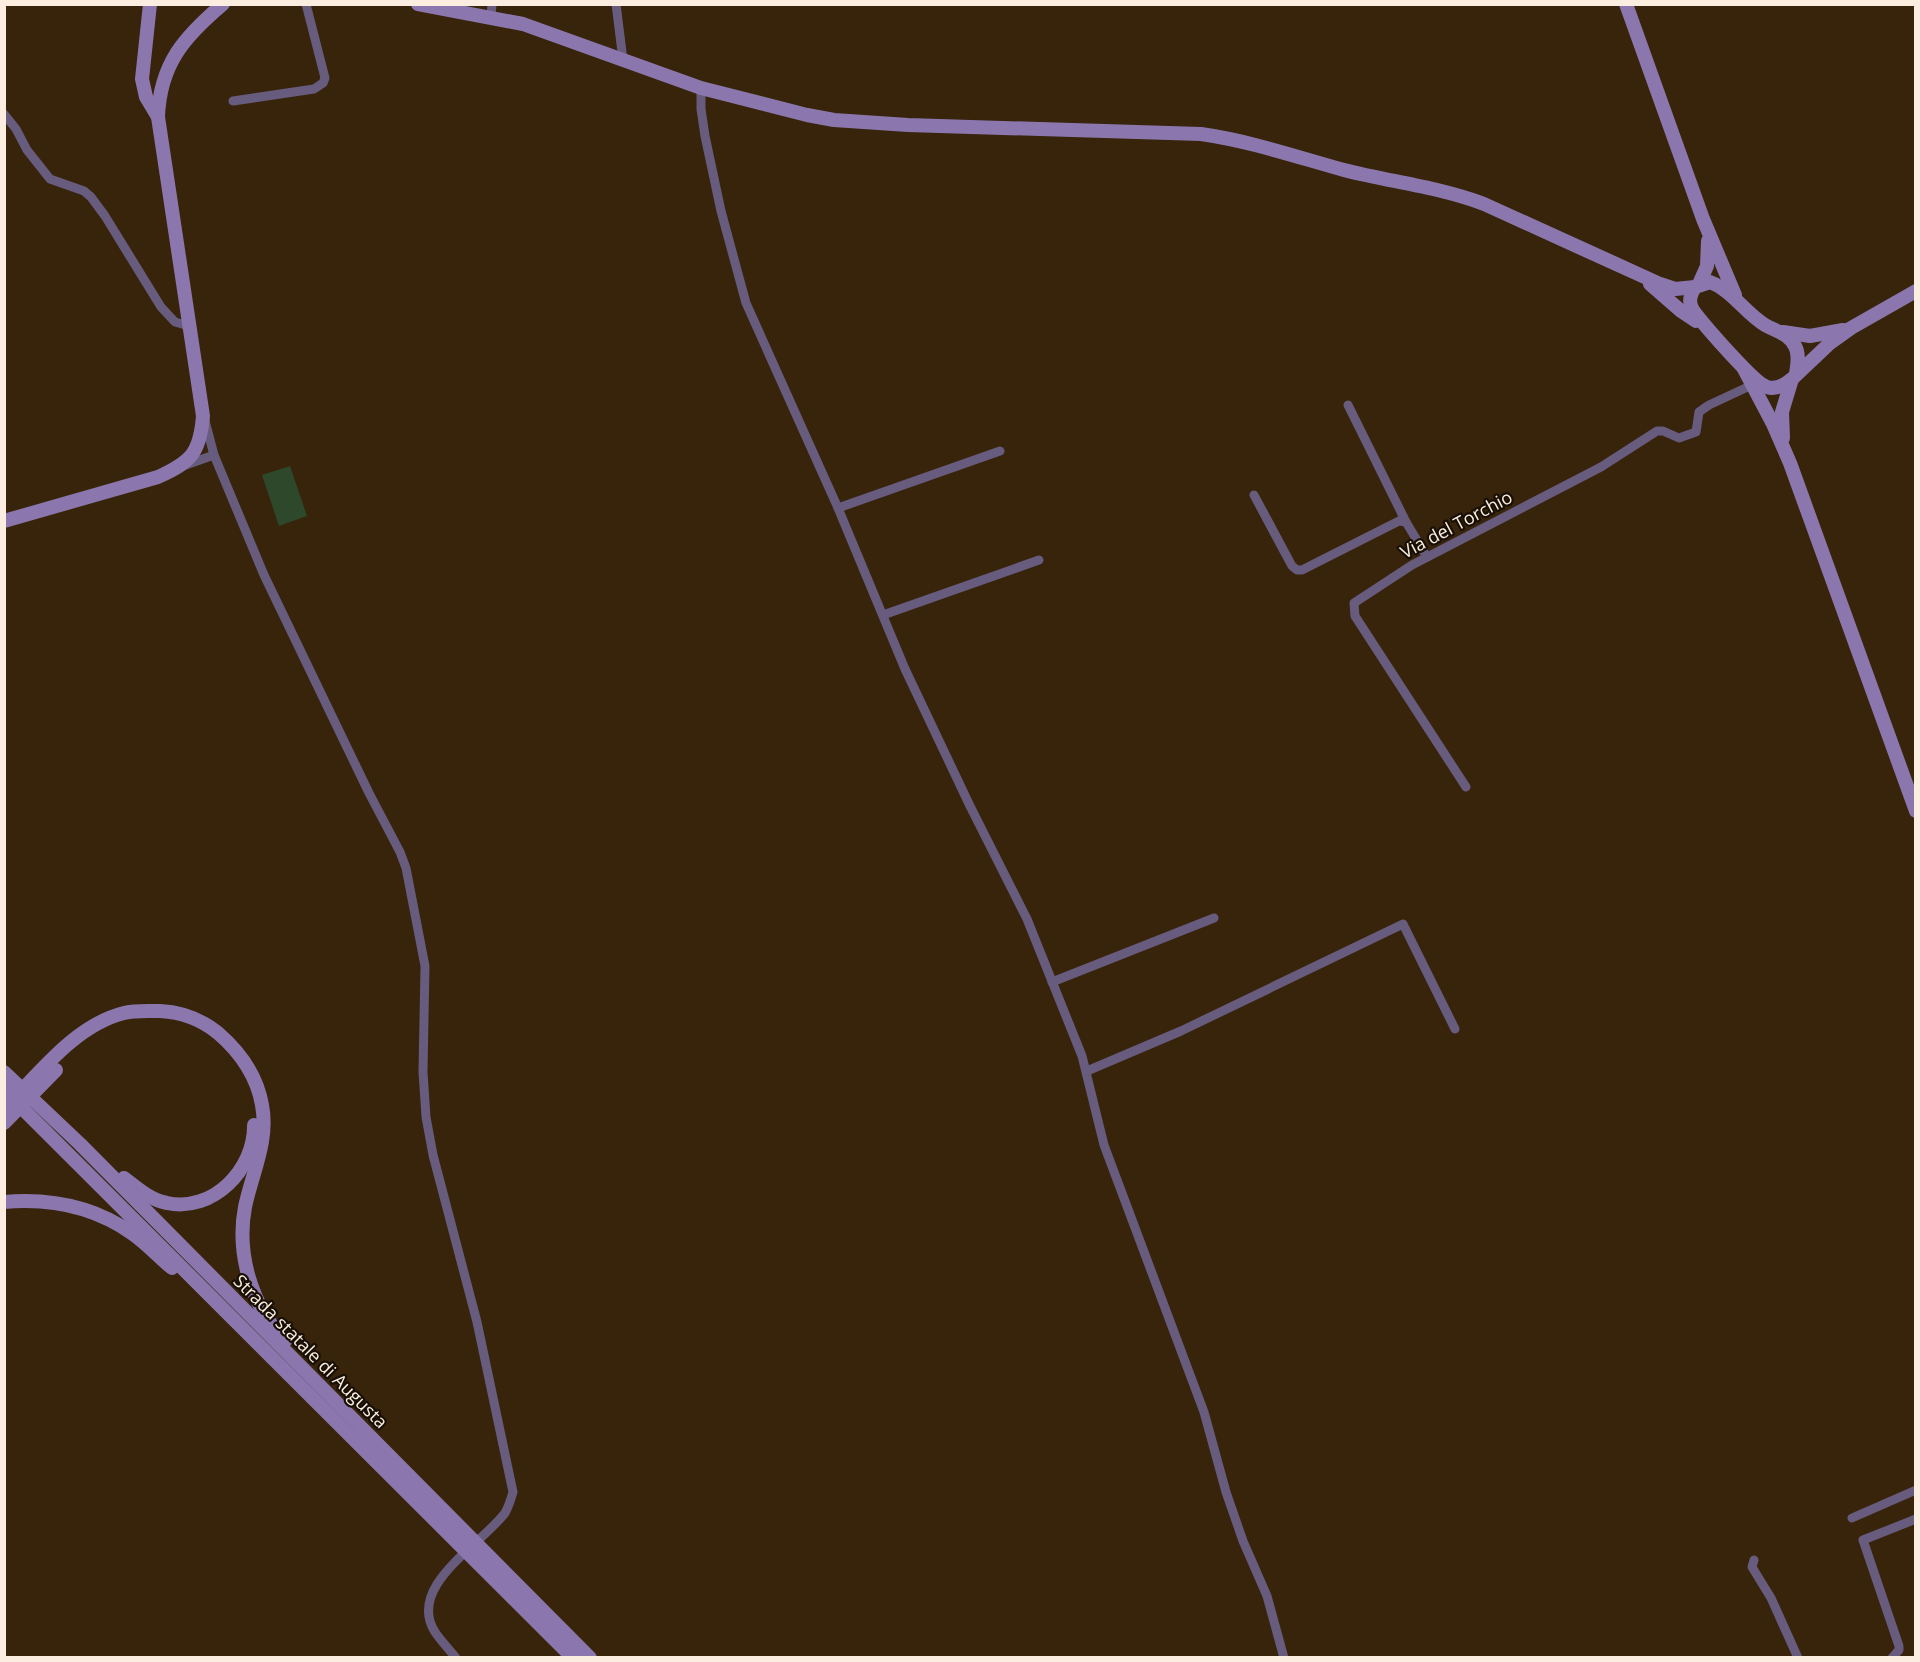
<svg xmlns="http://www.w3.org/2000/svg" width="1920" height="1662" viewBox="0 0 1920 1662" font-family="'Open Sans',sans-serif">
  <rect width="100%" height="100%" fill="#37240a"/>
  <polygon fill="#2e482b" points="290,466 307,516 279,526 262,475"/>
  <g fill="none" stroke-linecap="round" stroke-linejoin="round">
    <g stroke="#675b7e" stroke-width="9">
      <polyline points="616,4 623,60"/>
      <polyline points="491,16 492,4"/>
      <polyline points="701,88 701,109 705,136 721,211 746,303 838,508 905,669 970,806 1027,919 1082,1056 1104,1145 1204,1412 1226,1492 1243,1541 1267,1596 1284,1658"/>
      <polyline points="233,101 314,89 323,83 325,78 306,4"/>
      <polyline points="4,114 16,129 27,150 50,179 84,191 91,197 105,216 161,307 175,322 189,326"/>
      <polyline points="1348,405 1406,522"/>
      <path d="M205 421 214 455 264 575 369 793 400 852 406 868 425 966 423 1072 426 1117 433 1155 477 1322 513 1492C511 1499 509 1506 505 1513 481 1545 406 1586 435 1632 441 1641 449 1649 456 1658"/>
      <polyline points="183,466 214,455"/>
      <polyline points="1254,495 1292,566 1297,570 1302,570 1399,521 1406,522 1427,557"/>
      <polyline points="838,508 1000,451"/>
      <polyline points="883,615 1039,560"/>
      <polyline points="1466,787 1355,616 1354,603 1412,565 1601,467 1657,431 1663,431 1679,438 1696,432 1699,412 1709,405 1752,385"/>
      <polyline points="1052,982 1214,918"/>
      <polyline points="1087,1071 1181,1031 1403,924 1455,1029"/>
      <polyline points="1852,1518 1916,1490"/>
      <polyline points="1754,1560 1752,1567 1771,1598 1798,1658"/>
      <polyline points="1892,1658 1899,1650 1899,1646 1863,1540 1916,1519"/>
    </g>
    <g stroke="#8b77ae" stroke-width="14">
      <polyline points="150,4 142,79 146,97 158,117"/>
      <path d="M418 4 523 24 701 88 807 115 834 120 908 125 1201 134C1250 141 1297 157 1344 170 1391 182 1439 187 1484 204L1660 284 1675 289 1695 287"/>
      <polyline points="1626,4 1703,219 1735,295"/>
      <polyline points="1650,284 1681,311 1696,321"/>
      <polyline points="1699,284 1707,266 1708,241"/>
      <polyline points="1783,332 1810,336 1843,330"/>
      <polyline points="1744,369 1773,424 1790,463 1916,811"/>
      <path d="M1796 374C1797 365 1800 355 1795 346 1788 333 1777 332 1765 325 1745 313 1732 290 1710 282L1695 287C1689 297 1688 304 1695 313 1706 327 1754 383 1767 387 1776 390 1786 384 1792 379L1830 343 1851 328 1916 291"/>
      <polyline points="1783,438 1782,412 1792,379"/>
      <path d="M4 521 158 477C191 462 200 453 203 416L158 117C160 64 184 37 223 4"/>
      <polyline points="4,1072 80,1144 590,1658"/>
      <polyline points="4,1090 573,1658"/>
      <path d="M4 1109C38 1075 75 1025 124 1013 135 1010 148 1011 160 1011 181 1012 202 1020 218 1033 240 1052 257 1076 262 1105 269 1141 252 1173 245 1207 236 1254 252 1307 285 1341"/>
      <polyline points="4,1123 56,1070"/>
      <path d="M124 1178C137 1188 150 1200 167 1203 213 1213 255 1169 254 1125"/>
      <path d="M4 1202C50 1198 95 1207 133 1234 147 1244 159 1257 172 1268"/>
    </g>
  </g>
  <g text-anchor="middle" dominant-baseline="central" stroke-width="4.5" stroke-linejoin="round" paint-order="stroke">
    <g font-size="18" fill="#fbeee0" stroke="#180f05">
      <text transform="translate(1456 524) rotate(-28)">Via del Torchio</text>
      <text transform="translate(311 1351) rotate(45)">Strada statale di Augusta</text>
    </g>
  </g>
  <rect width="1920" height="1662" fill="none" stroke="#fbeee0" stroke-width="12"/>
</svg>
